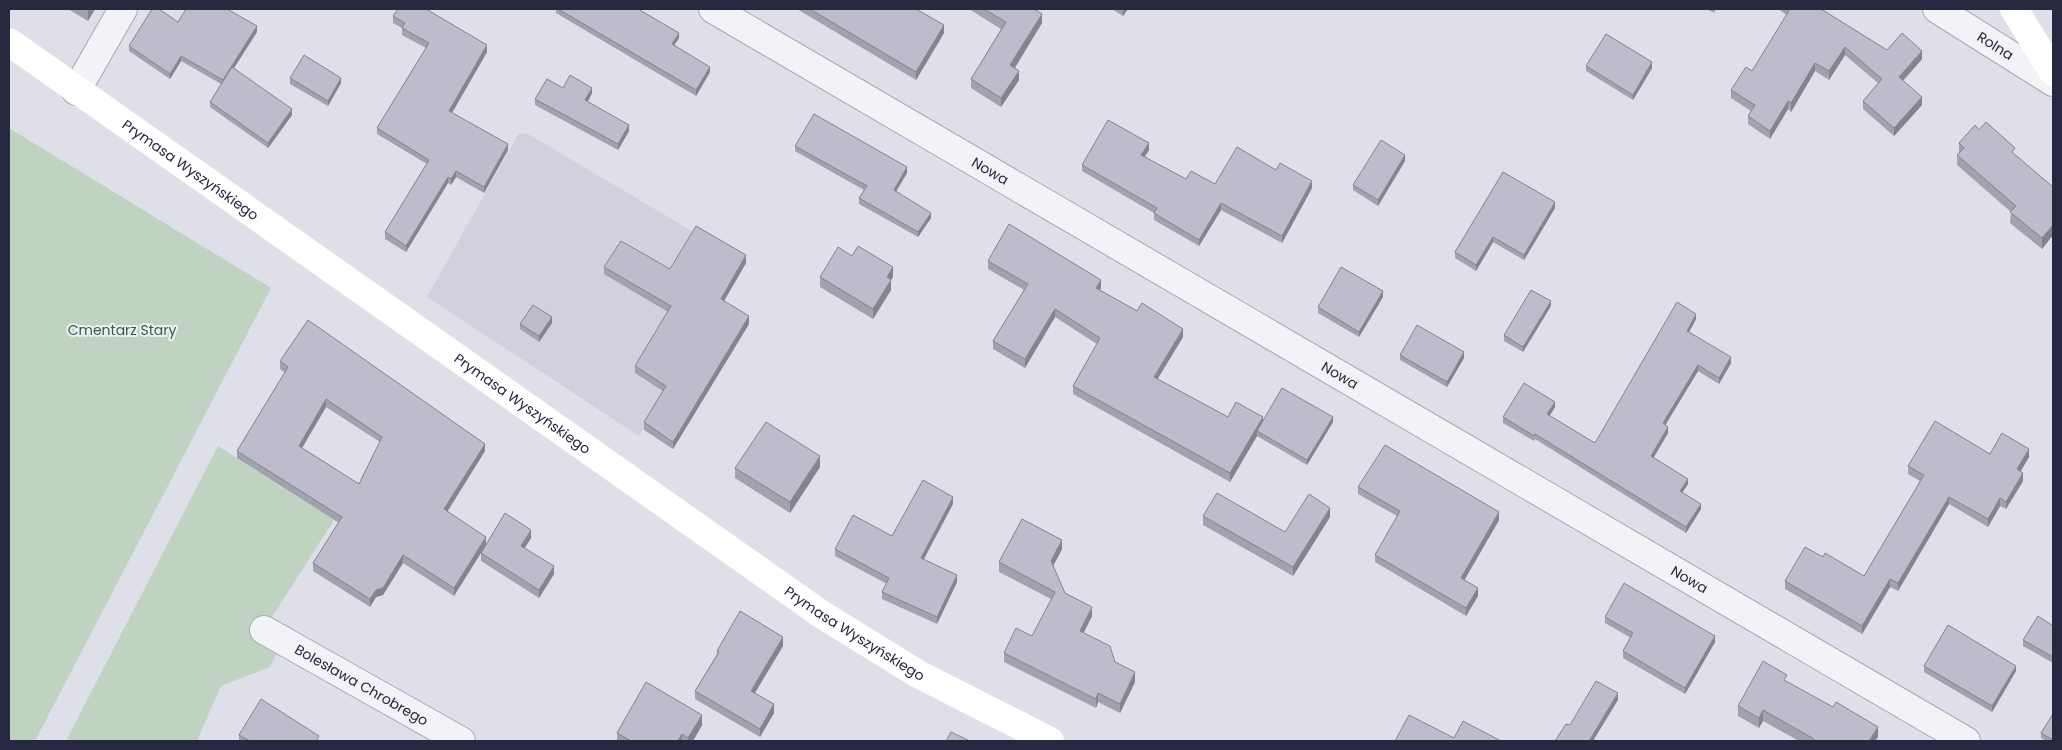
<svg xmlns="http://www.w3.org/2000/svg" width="2062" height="750" viewBox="0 0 2062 750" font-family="Poppins,sans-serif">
  <rect width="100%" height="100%" fill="#dfdfe9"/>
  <polygon fill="#d1d1de" points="519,133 528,134 746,263 639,436 427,297"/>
  <g fill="#c0d3c1">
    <polygon points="9,128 271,288 35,741 9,741"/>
    <polygon points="218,446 334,520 272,617 290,627 270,667 221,686 197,741 66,741"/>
  </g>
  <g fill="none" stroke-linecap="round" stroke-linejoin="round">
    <g stroke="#a8a8b6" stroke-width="30">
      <g id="street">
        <path id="s1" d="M713 9 1966 741"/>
        <path id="s2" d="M1937 9 2053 82"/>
        <polyline points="76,91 123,9"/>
        <path id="s3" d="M264 630 461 741"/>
      </g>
    </g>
    <use href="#street" stroke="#f2f2f7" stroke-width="28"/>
    <g stroke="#fff" stroke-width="28">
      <polyline points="2014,9 2053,72"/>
      <path id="s4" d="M9 42 821 614 918 674 1050 741"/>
    </g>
  </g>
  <g fill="#a2a2af" fill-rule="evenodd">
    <polygon points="68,9 95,9 88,21"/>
    <polygon points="428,9 428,10 487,52 452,113 508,150 484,193 456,177 451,185 448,183 406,252 385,239 385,232 427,164 377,134 377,128 426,48 402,35 402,28 393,23 393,16"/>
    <polygon points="556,9 638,9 679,38 674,45 710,72 696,96 556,13"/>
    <polygon points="797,9 916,9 944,33 916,80"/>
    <polygon points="969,9 1034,9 1042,23 1015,68 1019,80 1001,107 971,88 971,79 1001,29"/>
    <polygon points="1112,9 1128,9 1123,16"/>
    <polygon points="1707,9 1716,9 1714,13"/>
    <polygon points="1778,9 1821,9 1887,50 1922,59 1903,81 1922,105 1894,136 1863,109 1863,101 1878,83 1845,55 1829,80 1815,71 1791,112 1788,109 1770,139 1748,124 1748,116 1751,111 1731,98 1731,90 1752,71 1787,15"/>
    <polygon points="178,22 257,32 234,68 292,115 268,148 210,107 210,102 221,84 181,61 170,79 129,51 129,46"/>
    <polygon points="1586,66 1652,68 1633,100 1586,71"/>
    <polygon points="290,78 341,83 328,106 290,84"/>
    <polygon points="563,88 592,93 588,102 629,131 618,150 535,105 535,99"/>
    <polygon points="1979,130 2015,155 2053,187 2053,235 2042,249 2010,223 2011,212 1957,165 1957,155 1959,153 1959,143"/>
    <polygon points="795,146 907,173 896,191 931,218 918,237 859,204 859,198 864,190 795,151"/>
    <polygon points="1149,150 1145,157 1186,179 1215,184 1276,170 1312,188 1282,243 1221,210 1199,246 1154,220 1154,213 1082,171 1082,165"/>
    <polygon points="1405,161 1378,206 1353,190 1353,185"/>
    <polygon points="1555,208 1524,260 1493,242 1476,271 1455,258 1455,252"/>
    <polygon points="852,256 893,277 891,280 891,290 873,319 820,287 820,277"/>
    <polygon points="988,261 1101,288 1100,290 1183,337 1157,379 1228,417 1263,420 1333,422 1307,465 1257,436 1230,482 1073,394 1073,386 1097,344 1055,317 1025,368 993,349 993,341 1024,290 988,269"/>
    <polygon points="746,263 724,301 749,324 673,449 644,430 644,422 663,391 635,373 635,366 668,312 604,274 604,267 670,269"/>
    <polygon points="1383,297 1359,337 1318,313 1318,307"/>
    <polygon points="1551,306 1523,352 1504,341 1504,335"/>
    <polygon points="1696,319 1689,332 1731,363 1719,384 1698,371 1665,425 1668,433 1653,458 1688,484 1682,493 1701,509 1686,533 1535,439 1534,441 1503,423 1503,417 1555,407 1549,416 1595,443"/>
    <polygon points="552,323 539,342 520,329 520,324"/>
    <polygon points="1400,355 1464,358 1447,387 1400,360"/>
    <path d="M280 361 485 451 447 511 486 537 454 596 403 563 383 595 376 597 370 607 313 571V563L339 523 237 458V451L285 373 280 369ZM326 407 380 442 359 484 302 448Z"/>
    <polygon points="1990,454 2029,457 2021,471 2023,481 2006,509 2000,506 1988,527 1949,504 1898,591 1890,587 1862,634 1785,589 1785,581 1823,557 1864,576 1920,481 1908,474 1908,466"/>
    <polygon points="820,467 790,513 735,478 735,468"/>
    <polygon points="1358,487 1499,520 1464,580 1478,596 1466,616 1375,562 1375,555 1397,516 1358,494"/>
    <polygon points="953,504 924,559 957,582 937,624 882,599 882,592 887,584 835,556 835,549 892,536"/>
    <polygon points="1203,516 1285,532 1330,517 1293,576 1203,525"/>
    <polygon points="531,538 525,548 554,574 539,598 481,561 481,553"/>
    <polygon points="1062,549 1053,566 1065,593 1092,616 1083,633 1135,682 1120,713 1098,702 1096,708 1004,662 1004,653 1032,636 1051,599 999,572 999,562"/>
    <polygon points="1605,617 1715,642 1685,694 1623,658 1623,651 1631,638 1605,623"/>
    <polygon points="2053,626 2053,663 2023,646 2023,640"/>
    <polygon points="783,646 755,693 774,713 760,737 695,699 695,691 717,654 717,651"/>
    <polygon points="1924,666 2016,671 1992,712 1924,672"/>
    <polygon points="1787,682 1878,737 1875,741 1799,741 1763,721 1759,728 1738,716 1738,706"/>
    <polygon points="2053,714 2053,741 2046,741 2041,738 2041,733"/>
    <polygon points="702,725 693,741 617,741 617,733"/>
    <polygon points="239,735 319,741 241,741 239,740"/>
  </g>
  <g fill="#84848f">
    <polygon points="89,9 95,9 88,21 88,11"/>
    <polygon points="1124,9 1128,9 1123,16 1123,10"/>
    <polygon points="1042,14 1042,23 1010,75 1010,65"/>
    <polygon points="944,25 944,33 916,80 916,72"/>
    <polygon points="257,26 257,32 223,85 223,80"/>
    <polygon points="679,33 679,38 672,49 672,44"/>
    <polygon points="487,45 487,52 449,118 449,111"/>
    <polygon points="1845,47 1845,55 1829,80 1829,71"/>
    <polygon points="1922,51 1922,59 1899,85 1899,77"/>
    <polygon points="181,56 181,61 170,79 170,74"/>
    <polygon points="1652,62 1652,68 1633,100 1633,95"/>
    <polygon points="1815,63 1815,71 1791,112 1791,103"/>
    <polygon points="710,67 710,72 696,96 696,90"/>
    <polygon points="1019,71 1019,80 1001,107 1001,98"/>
    <polygon points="341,78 341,83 328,106 328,101"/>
    <polygon points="592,88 592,93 585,106 585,100"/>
    <polygon points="1922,97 1922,105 1894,136 1894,128"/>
    <polygon points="1788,101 1788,109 1770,139 1770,131"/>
    <polygon points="292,109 292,115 268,148 268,143"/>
    <polygon points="629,125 629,131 618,150 618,144"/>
    <polygon points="1149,143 1149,150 1141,162 1141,155"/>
    <polygon points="508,144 508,150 484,193 484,187"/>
    <polygon points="1405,155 1405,161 1378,206 1378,200"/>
    <polygon points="907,167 907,173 894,195 894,190"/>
    <polygon points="456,171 456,177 451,185 451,179"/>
    <polygon points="448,177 448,183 406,252 406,246"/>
    <polygon points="1312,181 1312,188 1282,243 1282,236"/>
    <polygon points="1555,202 1555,208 1524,260 1524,255"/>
    <polygon points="1221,203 1221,210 1199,246 1199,240"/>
    <polygon points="931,213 931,218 918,237 918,232"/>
    <polygon points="2053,225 2053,235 2042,249 2042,238"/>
    <polygon points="1493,237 1493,242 1476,271 1476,265"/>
    <polygon points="746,255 746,263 721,306 721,299"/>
    <polygon points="893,267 893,277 887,287 887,277"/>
    <polygon points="891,280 891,290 873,319 873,309"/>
    <polygon points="1101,280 1101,288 1096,296 1096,288"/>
    <polygon points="1383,291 1383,297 1359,337 1359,332"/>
    <polygon points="1551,301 1551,306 1523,352 1523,347"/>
    <polygon points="1055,309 1055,317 1025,368 1025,359"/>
    <polygon points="1696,314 1696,319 1687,336 1687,331"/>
    <polygon points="749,316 749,324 673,449 673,442"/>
    <polygon points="552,317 552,323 539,342 539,336"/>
    <polygon points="1183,329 1183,337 1154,385 1154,377"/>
    <polygon points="1464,352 1464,358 1447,387 1447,382"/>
    <polygon points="1731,357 1731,363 1719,384 1719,378"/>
    <polygon points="1698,365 1698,371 1663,429 1663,423"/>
    <polygon points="326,399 326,407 299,453 299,446"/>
    <polygon points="1555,402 1555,407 1547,420 1547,414"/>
    <polygon points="1263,417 1263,425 1257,431 1257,436 1230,482 1230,473"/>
    <polygon points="1333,417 1333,422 1307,465 1307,460"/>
    <polygon points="1668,427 1668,433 1651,462 1651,456"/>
    <polygon points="485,444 485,451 444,517 444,509"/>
    <polygon points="2029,449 2029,457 2017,477 2017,469"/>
    <polygon points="820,456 820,467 790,513 790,502"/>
    <polygon points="2023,473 2023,481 2006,509 2006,502"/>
    <polygon points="1688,479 1688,484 1680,496 1680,491"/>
    <polygon points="953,497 953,504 921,564 921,558"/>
    <polygon points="1949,497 1949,504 1898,591 1898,583"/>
    <polygon points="2000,498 2000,506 1988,527 1988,519"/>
    <polygon points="1701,504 1701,509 1686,533 1686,527"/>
    <polygon points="1330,508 1330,517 1293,576 1293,567"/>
    <polygon points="1499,512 1499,520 1461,586 1461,578"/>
    <polygon points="531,530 531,538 521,553 521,546"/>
    <polygon points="486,537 486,545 454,596 454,588"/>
    <polygon points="1062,540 1062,549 1051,570 1051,561"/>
    <polygon points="403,555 403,563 383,595 376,597 370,607 370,599 376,590"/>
    <polygon points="554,566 554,574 539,598 539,590"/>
    <polygon points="957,575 957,582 937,624 937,617"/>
    <polygon points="1890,579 1890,587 1862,634 1862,626"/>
    <polygon points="1478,588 1478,596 1466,616 1466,608"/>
    <polygon points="1092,607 1092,616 1080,640 1080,631"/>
    <polygon points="1715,636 1715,642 1685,694 1685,688"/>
    <polygon points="783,637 783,646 751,699 751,691"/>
    <polygon points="2016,666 2016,671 1992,712 1992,706"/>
    <polygon points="1135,672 1135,682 1120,713 1120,704"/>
    <polygon points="1098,693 1098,702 1096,708 1096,699"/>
    <polygon points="1618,693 1618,700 1593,741 1589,741"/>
    <polygon points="774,704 774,713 760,737 760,729"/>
    <polygon points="1763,710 1763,721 1759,728 1759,718"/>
    <polygon points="702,715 702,725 693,741 688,741 688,738"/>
    <polygon points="1878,727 1878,737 1875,741 1869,741"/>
    <polygon points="682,734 682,741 678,741"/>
  </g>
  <g fill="#bcbccc" stroke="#84848f" fill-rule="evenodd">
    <polygon points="152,9 159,9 178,22 186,9 227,9 257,26 223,80 181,56 170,74 129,46"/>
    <polygon points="398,9 426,9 487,45 449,111 508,144 484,187 456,171 451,179 448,177 406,246 385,232 429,160 377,128 429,43 402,28 405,23 393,16"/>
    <polygon points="558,9 638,9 679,33 672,44 710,67 696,90"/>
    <polygon points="810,9 916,9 944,25 916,72"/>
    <polygon points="984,9 1034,9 1042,14 1010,65 1019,71 1001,98 971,79 1006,22"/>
    <polygon points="1790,9 1821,9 1887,50 1902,33 1922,51 1899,77 1922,97 1894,128 1863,101 1882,79 1845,47 1829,71 1815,63 1791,103 1788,101 1770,131 1748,116 1755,105 1731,90 1746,67 1752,71"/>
    <polygon points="1606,34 1652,62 1633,95 1586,66"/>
    <polygon points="304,55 341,78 328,101 290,78"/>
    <polygon points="232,67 292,109 268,143 210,102"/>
    <polygon points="570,75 592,88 585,100 629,125 618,144 535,99 547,79 563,88"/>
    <polygon points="814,114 907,167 894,190 931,213 918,232 859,198 867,186 795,146"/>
    <polygon points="1108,120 1149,143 1141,155 1186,179 1191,171 1215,184 1237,147 1276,170 1280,163 1312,181 1282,236 1221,203 1199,240 1154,213 1157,208 1082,165"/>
    <polygon points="1986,122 2015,148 2012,152 2053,187 2053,225 2042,238 2010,212 2016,206 1957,155 1964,148 1959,143 1975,125 1979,130"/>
    <polygon points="1381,140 1405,155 1378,200 1353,185"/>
    <polygon points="1503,172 1555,202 1524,255 1493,237 1476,265 1455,252"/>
    <polygon points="1009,224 1101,280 1096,288 1137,311 1142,303 1183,329 1154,377 1228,417 1236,402 1263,417 1230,473 1073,386 1100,338 1055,309 1025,359 993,341 1028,284 988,261"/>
    <polygon points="696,226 746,255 721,299 749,316 673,442 644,422 666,386 635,366 671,306 604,267 621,241 670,269"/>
    <polygon points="858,246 893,267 887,277 891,280 873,309 820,277 838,247 852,256"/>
    <polygon points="1341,267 1383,291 1359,332 1318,307"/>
    <polygon points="1531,290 1551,301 1523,347 1504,335"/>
    <polygon points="1677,302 1696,314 1687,331 1731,357 1719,378 1698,365 1663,423 1668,427 1651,456 1688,479 1680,491 1701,504 1686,527 1535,434 1534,436 1503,417 1524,383 1555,402 1547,414 1595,443"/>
    <polygon points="533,305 552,317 539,336 520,324"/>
    <path d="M308 320 485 444 444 509 486 537 454 588 403 555 383 588 376 590 370 599 313 563 342 517 237 451 288 367 280 361ZM326 399 382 437 359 484 299 446Z"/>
    <polygon points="1417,325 1464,352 1447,382 1400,355"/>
    <polygon points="1282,388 1333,417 1307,460 1257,431"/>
    <polygon points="1935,421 1990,454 2002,433 2029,449 2017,469 2023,473 2006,502 2000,498 1988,519 1949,497 1898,583 1890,579 1862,626 1785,581 1805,547 1823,557 1825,553 1864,576 1924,475 1908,466"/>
    <polygon points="766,422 820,456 790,502 735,468"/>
    <polygon points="1385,445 1499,512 1461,578 1478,588 1466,608 1375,555 1400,511 1358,487"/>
    <polygon points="923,480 953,497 921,558 957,575 937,617 882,592 889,578 835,549 853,515 892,536"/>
    <polygon points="1217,493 1285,532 1309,494 1330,508 1293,567 1203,516"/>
    <polygon points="505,513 531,530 521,546 554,566 539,590 481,553"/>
    <polygon points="1022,519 1062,540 1051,561 1065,593 1092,607 1080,631 1110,646 1115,662 1135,672 1120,704 1098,693 1096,699 1004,653 1016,628 1032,636 1055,592 999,562"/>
    <polygon points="1624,583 1715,636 1685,688 1623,651 1633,633 1605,617"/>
    <polygon points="740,611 783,637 751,691 774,704 760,729 695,691 719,652 717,651"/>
    <polygon points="2038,616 2053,626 2053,657 2023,640"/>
    <polygon points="1948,625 2016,666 1992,706 1924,666"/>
    <polygon points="1763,661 1787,675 1784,680 1833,707 1836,702 1878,727 1869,741 1813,741 1814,739 1763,710 1759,718 1738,706"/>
    <polygon points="1596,681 1618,693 1589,741 1555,741 1566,724 1570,725"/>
    <polygon points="646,682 702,715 688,738 682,734 678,741 631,741 617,733"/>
    <polygon points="261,699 319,736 316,741 250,741 239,735"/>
    <polygon points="2053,714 2053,740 2041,733"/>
    <polygon points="1409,715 1454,738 1463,721 1501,741 1395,741"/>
    <polygon points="951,732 970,741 946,741"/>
  </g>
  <g text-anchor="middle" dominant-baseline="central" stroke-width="4" stroke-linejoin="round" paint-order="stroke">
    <g font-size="14" fill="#272740" stroke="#eeeff6">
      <text stroke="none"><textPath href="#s2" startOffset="69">Rolna</textPath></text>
      <text stroke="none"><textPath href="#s4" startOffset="222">Prymasa Wyszyńskiego</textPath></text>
      <text stroke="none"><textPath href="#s1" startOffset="321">Nowa</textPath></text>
      <text stroke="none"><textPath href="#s1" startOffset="726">Nowa</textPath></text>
      <text stroke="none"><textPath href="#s4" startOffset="628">Prymasa Wyszyńskiego</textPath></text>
      <text stroke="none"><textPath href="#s1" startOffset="1131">Nowa</textPath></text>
      <text stroke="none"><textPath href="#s4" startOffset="1032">Prymasa Wyszyńskiego</textPath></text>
      <text stroke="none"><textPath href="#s3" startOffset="112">Bolesława Chrobrego</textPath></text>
    </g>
    <g font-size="14" fill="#345c3a" stroke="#eeeff6">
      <text x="122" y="330">Cmentarz Stary</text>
    </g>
  </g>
  <rect width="2062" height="750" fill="none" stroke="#272740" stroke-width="20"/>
</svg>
